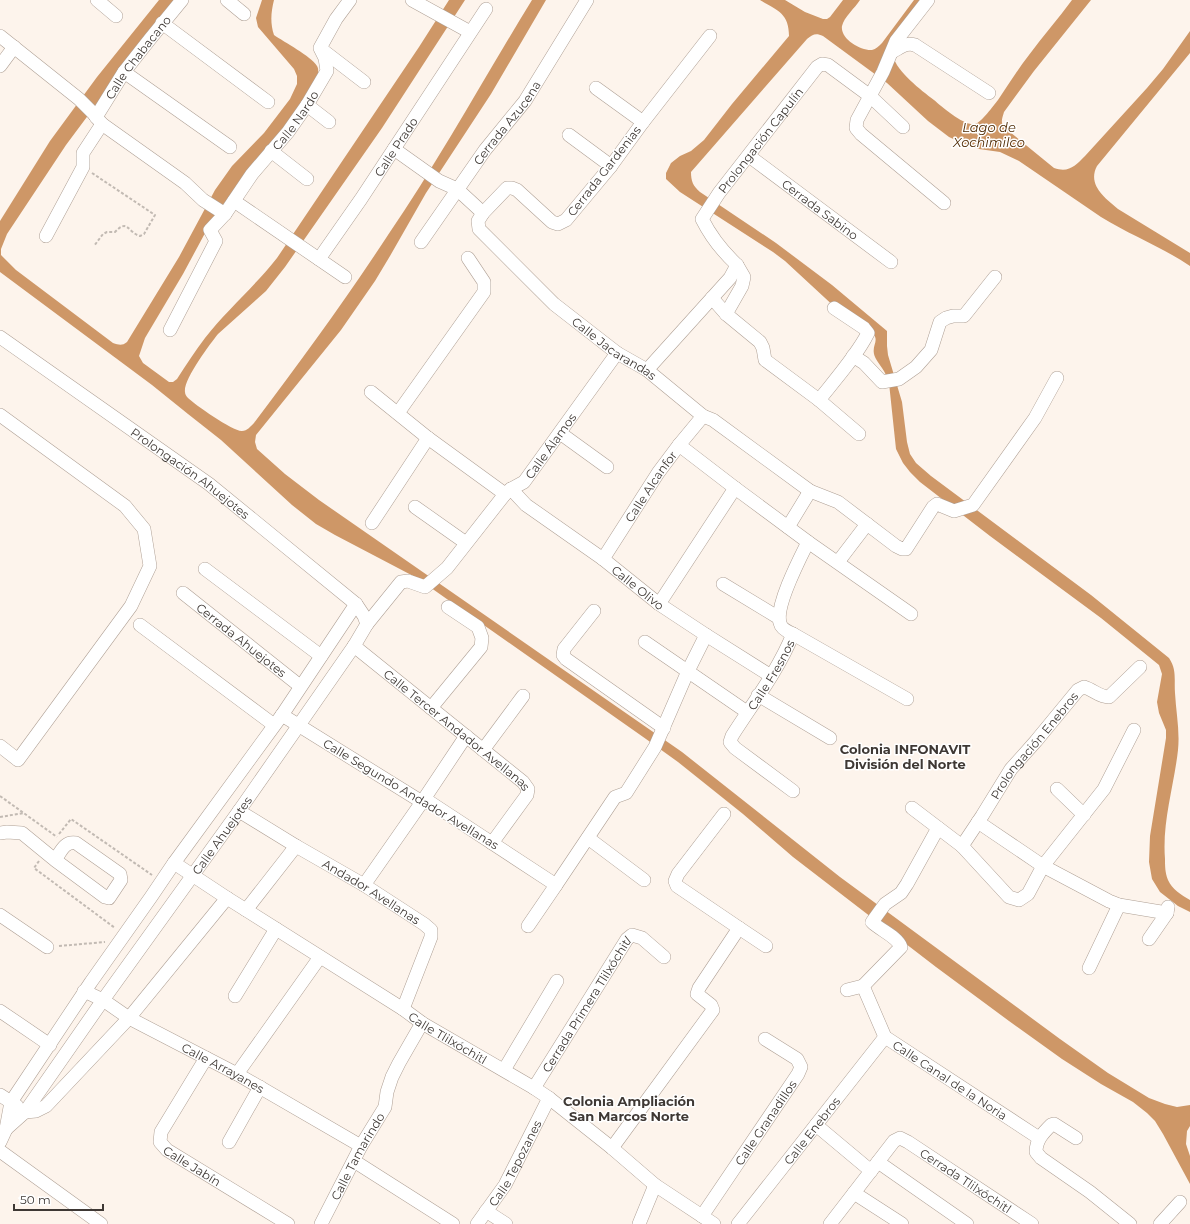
<svg xmlns="http://www.w3.org/2000/svg" width="1190" height="1224" viewBox="0 0 1190 1224" font-family="Montserrat,sans-serif">
  <rect width="100%" height="100%" fill="#fdf4ec"/>
  <g fill="#ce9767">
    <path d="M159 0H174L66 145 7 234 1 249V255L16 270 113 343C119 345 122 346 127 342L179 257 215 190 232 166 264 133 290 99 297 84V76L294 69 258 27 256 18 262 0H274C271 12 270 23 274 35 284 42 311 56 317 66 319 69 318 74 318 78L284 129 234 190 217 213 204 235 183 274 145 338 139 356 143 363 169 382H173L177 379C186 365 195 351 205 338 227 310 255 286 277 258L419 47 449 0H465L382 128 285 267 266 291 218 334C210 344 183 380 185 392 185 394 186 396 188 398 194 404 234 432 242 431 247 431 251 426 254 423 301 361 346 299 388 235 440 159 484 78 532 0H546L491 94 426 193 390 256 375 281 341 330 256 435 255 442 257 449 285 474 319 500 682 752 840 877 1060 1039 1108 1073 1149 1098 1165 1104 1177 1107 1190 1105V1126L1187 1131 1186 1144 1190 1156V1184L1163 1134 1155 1121 1147 1113 1133 1102 1101 1084 1062 1059 1009 1021 936 967 793 857 743 814 678 762 646 739 417 578 335 535 316 524 292 505 221 440 188 414 152 385 0 272V221L50 141 97 77Z"/>
    <path d="M760 0H785L805 12 823 19H827L830 17 843 0H860C855 8 844 17 842 26 840 39 861 51 872 50 876 49 879 46 882 43L914 0H932L893 56C897 72 921 90 934 100 942 107 964 126 975 124 982 122 993 106 998 100 1008 85 1018 69 1029 55 1043 36 1058 19 1072 0H1091L1034 71 1004 112C1002 119 1000 123 1005 128L1054 168C1069 173 1075 166 1085 156L1147 88 1163 69 1190 31V53L1097 166C1087 185 1105 198 1118 209L1190 253V266C1162 247 1130 235 1101 217L1019 161 1000 152 979 149 962 143 949 137 928 121 887 83 823 36C816 33 813 34 807 39L691 172C691 181 693 186 700 192L776 243 832 285 887 331V346L888 355 902 402 907 442 910 454 916 463 931 476 1091 595 1169 658C1177 670 1174 679 1175 693 1176 712 1180 731 1178 750 1174 786 1162 822 1165 859 1165 865 1165 873 1168 880 1172 889 1181 895 1190 900V912L1178 906 1160 892 1152 879 1149 862 1150 836 1166 738V730L1159 713 1157 702 1162 674 1159 665 1101 618 990 536 920 482 910 472 903 463 896 449 889 383C887 377 885 372 882 368 879 363 875 359 874 354 872 344 880 341 872 332L838 310 785 261 773 252 680 192 666 179V173L671 163 680 156 691 151 704 140 732 104 789 36C789 13 777 10 760 0Z"/>
  </g>
  <g fill="none" stroke-linecap="round" stroke-linejoin="round">
    <g stroke="#afa095" stroke-width="14">
      <g id="minor">
        <polyline points="97,0 116,16"/>
        <polyline points="227,0 244,14"/>
        <polyline points="412,0 470,32"/>
        <polyline points="162,23 268,102"/>
        <polyline points="0,36 79,99 93,113 102,124 185,183 203,200 225,214"/>
        <path id="s1" d="M710 36 643 122 611 166 566 220 558 224 552 222 517 190 512 188H507L483 213 478 221 479 229 554 304 617 353 647 370 703 416 713 420 810 491 838 502 896 546 902 549H906L933 507 937 504 954 511 973 505 1035 418 1057 378"/>
        <polyline points="321,49 364,82"/>
        <path d="M892 52C900 48 906 42 915 45L989 93"/>
        <polyline points="0,66 14,47"/>
        <polyline points="124,72 230,147"/>
        <polyline points="596,88 643,122"/>
        <polyline points="307,105 329,122"/>
        <path id="s2" d="M96 117 124 72 150 39 182 0"/>
        <polyline points="903,127 870,96 883,72 896,41 928,0"/>
        <polyline points="569,135 611,166"/>
        <polyline points="394,149 439,181 457,189 483,213"/>
        <polyline points="271,151 307,179"/>
        <path id="s3" d="M749 156 891 262"/>
        <polyline points="234,201 345,277"/>
        <polyline points="46,236 83,167 83,153 102,124"/>
        <path id="s4" d="M421 242 485 150 525 101 587 0"/>
        <path id="s5" d="M319 259 361 199 486 9"/>
        <polyline points="712,298 726,314 760,342 763,348 765,360 819,400 859,434"/>
        <polyline points="726,314 742,286 744,277 737,265"/>
        <path id="s6" d="M170 330 216 241 210 230 225 214 252 174 288 132 307 105 327 71 325 58 320 48 336 19 350 0"/>
        <path id="s7" d="M0 337 209 484 356 604 364 616 367 624"/>
        <polyline points="853,356 864,363 882,382 899,379 916,367 931,350 940,322 946,318 953,316 964,316 995,277"/>
        <path id="s8" d="M647 370 730 278 737 265C722 251 711 237 702 219L719 193 817 67 822 64 828 65 870 96 857 120 856 128 861 134 944 203"/>
        <polyline points="371,392 428,438 505,494"/>
        <path d="M819 400C835 380 857 355 868 333L864 328 834 308"/>
        <polyline points="398,413 484,292 484,282 468,258"/>
        <polyline points="0,415 125,506 144,529 150,566 131,606 18,760 0,746"/>
        <polyline points="560,433 607,467"/>
        <polyline points="679,445 735,488 808,542 911,614"/>
        <path id="s9" d="M511 489 526 505 603 559 659 604 706 635 771 676"/>
        <polyline points="415,507 466,543"/>
        <polyline points="372,523 428,438"/>
        <polyline points="788,527 810,491"/>
        <path id="s10" d="M603 559 658 473 679 445 703 416"/>
        <polyline points="838,562 867,524"/>
        <polyline points="205,569 321,656"/>
        <polyline points="723,584 779,618"/>
        <path id="s11" d="M183 593 300 686"/>
        <polyline points="659,604 735,488"/>
        <polyline points="594,611 564,649 563,655 566,659 664,728"/>
        <polyline points="140,625 274,725"/>
        <polyline points="793,634 907,699"/>
        <polyline points="645,642 747,712"/>
        <path id="s12" d="M354 646 523 782 528 789 527 795 492 843"/>
        <polyline points="758,695 830,738"/>
        <polyline points="431,708 481,647 482,638 478,627 448,607"/>
        <polyline points="282,715 422,802 431,803 556,885 615,797 626,793 655,747 688,671 706,635"/>
        <polyline points="483,750 523,696"/>
        <polyline points="1057,789 1084,815"/>
        <path id="s13" d="M793 791 735 748 730 742 732 736C753 703 778 671 793 634 788 632 781 628 780 623 775 606 800 558 808 542"/>
        <polyline points="912,808 962,846 1009,897 1019,900 1028,894 1043,866 1104,789 1134,730"/>
        <path id="s14" d="M239 811 296 846 364 885 424 924 431 930V937L403 1009"/>
        <polyline points="978,822 1043,866 1109,901 1119,905 1167,913"/>
        <path d="M0 833 7 832 22 833 55 860 105 897 109 898 121 880 120 874 76 843C64 841 61 852 55 860"/>
        <polyline points="588,838 644,880"/>
        <path id="s15" d="M962 846 982 816 1011 769 1036 741 1078 690 1084 687C1094 690 1099 697 1109 697L1140 667"/>
        <path id="s16" d="M174 863 227 898 403 1009 422 1023 534 1088 549 1098 612 1148 655 1185 714 1224"/>
        <polyline points="364,885 422,802 466,736"/>
        <polyline points="246,910 296,846"/>
        <polyline points="0,915 47,947"/>
        <polyline points="528,926 556,885"/>
        <polyline points="739,928 766,946"/>
        <polyline points="1149,939 1167,913 1168,907"/>
        <polyline points="1089,968 1119,905"/>
        <path d="M863 986 901 947C898 937 880 930 872 922L885 904 901 893 907 884 938 828"/>
        <path id="s17" d="M847 990 863 986 885 1037 1039 1138"/>
        <path id="s18" d="M84 991 103 1000 129 1018 237 1074 361 1146"/>
        <polyline points="235,996 276,929"/>
        <polyline points="0,1011 50,1045"/>
        <path id="s19" d="M206 1058 161 1132 160 1142 167 1150 288 1224"/>
        <polyline points="504,1070 557,981"/>
        <polyline points="237,1074 320,957"/>
        <path id="s20" d="M534 1088 627 939 632 935 642 938 664 957"/>
        <polyline points="0,1095 17,1106"/>
        <polyline points="25,1112 36,1111 46,1106 129,1018 227,898"/>
        <polyline points="816,1125 871,1171"/>
        <path id="s21" d="M6 1129 25 1112 103 1000 239 811 299 725 354 646 367 624 401 582 408 581 425 587 447 568 505 494 511 489 524 482 617 353"/>
        <path d="M1076 1138 1054 1124 1051 1125C1043 1133 1036 1140 1036 1152L1041 1158 1090 1192 1130 1224"/>
        <polyline points="0,1142 6,1129 11,1102 91,982 151,897 174,863 282,715 356,604"/>
        <polyline points="229,1142 260,1087"/>
        <polyline points="612,1148 713,1010 711,1005 697,994 699,988 739,928 677,886 675,881 678,874 724,814"/>
        <polyline points="0,1151 101,1224"/>
        <polyline points="354,1161 453,1224"/>
        <polyline points="878,1162 967,1224"/>
        <polyline points="854,1193 902,1224"/>
        <polyline points="486,1211 506,1224"/>
        <path id="s22" d="M702 1216 798 1074 801 1067 797 1059 765 1039"/>
        <path id="s23" d="M321 1224 361 1146 385 1107 387 1092 392 1077 399 1063 422 1023"/>
        <path id="s24" d="M477 1224 505 1185 549 1098"/>
        <polyline points="639,1224 655,1185"/>
        <path id="s25" d="M738 1224 885 1037"/>
        <path id="s26" d="M830 1224 894 1141 900 1138 908 1142 1032 1224"/>
        <polyline points="1160,1224 1180,1202"/>
      </g>
    </g>
    <g stroke="#c2bab3" stroke-width="2" stroke-dasharray="3 2" stroke-linecap="butt">
      <path d="M92 173 155 215 144 234 140 236C128 233 128 218 115 232H107L103 234 94 246"/>
      <polyline points="0,796 57,837"/>
      <polyline points="0,817 24,813"/>
      <polyline points="59,834 71,819 152,875"/>
      <polyline points="39,861 34,868 115,928"/>
      <polyline points="59,946 105,942"/>
    </g>
    <use href="#minor" stroke="#fff" stroke-width="13"/>
  </g>
  <g text-anchor="middle" dominant-baseline="central" stroke-width="3" stroke-linejoin="round" paint-order="stroke">
    <g font-size="12" fill="#3e3834" stroke="#fff">
      <text stroke="none"><textPath href="#s2" startOffset="73">Calle Chabacano</textPath></text>
      <text stroke="none"><textPath href="#s6" startOffset="252">Calle Nardo</textPath></text>
      <text stroke="none"><textPath href="#s4" startOffset="147">Cerrada Azucena</textPath></text>
      <text stroke="none"><textPath href="#s8" startOffset="295">Prolongación Capulín</textPath></text>
      <text stroke="none"><textPath href="#s5" startOffset="136">Calle Prado</textPath></text>
      <text transform="translate(604 171) rotate(-52)">Cerrada Gardenias</text>
      <text stroke="none"><textPath href="#s3" startOffset="89">Cerrada Sabino</textPath></text>
      <text stroke="none"><textPath href="#s1" startOffset="540">Calle Jacarandas</textPath></text>
      <text stroke="none"><textPath href="#s21" startOffset="891">Calle Álamos</textPath></text>
      <text stroke="none"><textPath href="#s7" startOffset="234">Prolongación Ahuejotes</textPath></text>
      <text stroke="none"><textPath href="#s10" startOffset="87">Calle Alcanfor</textPath></text>
      <text stroke="none"><textPath href="#s9" startOffset="161">Calle Olivo</textPath></text>
      <text stroke="none"><textPath href="#s11" startOffset="75">Cerrada Ahuejotes</textPath></text>
      <text stroke="none"><textPath href="#s13" startOffset="159">Calle Fresnos</textPath></text>
      <text stroke="none"><textPath href="#s12" startOffset="133">Calle Tercer Andador Avellanas</textPath></text>
      <text stroke="none"><textPath href="#s15" startOffset="124">Prolongación Enebros</textPath></text>
      <text transform="translate(411 794) rotate(31)">Calle Segundo Andador Avellanas</text>
      <text stroke="none"><textPath href="#s21" startOffset="365">Calle Ahuejotes</textPath></text>
      <text stroke="none"><textPath href="#s14" startOffset="155">Andador Avellanas</textPath></text>
      <text stroke="none"><textPath href="#s20" startOffset="99">Cerrada Primera Tlilxóchitl</textPath></text>
      <text stroke="none"><textPath href="#s16" startOffset="325">Calle Tlilxóchitl</textPath></text>
      <text stroke="none"><textPath href="#s18" startOffset="159">Calle Arrayanes</textPath></text>
      <text stroke="none"><textPath href="#s17" startOffset="150">Calle Canal de la Noria</textPath></text>
      <text stroke="none"><textPath href="#s22" startOffset="113">Calle Granadillos</textPath></text>
      <text stroke="none"><textPath href="#s25" startOffset="119">Calle Enebros</textPath></text>
      <text stroke="none"><textPath href="#s23" startOffset="77">Calle Tamarindo</textPath></text>
      <text stroke="none"><textPath href="#s24" startOffset="72">Calle Tepozanes</textPath></text>
      <text stroke="none"><textPath href="#s19" startOffset="137">Calle Jabín</textPath></text>
      <text stroke="none"><textPath href="#s26" startOffset="190">Cerrada Tlilxóchitl</textPath></text>
    </g>
    <g font-size="13" font-style="italic" fill="#502b04" stroke="#fff">
      <text x="989" y="127">Lago de<tspan x="989" dy="15">Xochimilco</tspan></text>
    </g>
    <g font-size="13" font-weight="bold" fill="#3e3834" stroke="#fff">
      <text x="905" y="749">Colonia INFONAVIT<tspan x="905" dy="15">División del Norte</tspan></text>
      <text x="629" y="1101">Colonia Ampliación<tspan x="629" dy="15">San Marcos Norte</tspan></text>
    </g>
  </g>
  <path d="M14 1204v6h89v-6" fill="none" stroke="#3e3834" stroke-width="2"/>
  <text x="20" y="1204" font-size="12" fill="#3e3834" stroke="#ffffff" stroke-width="3" paint-order="stroke">50 m</text>
</svg>
